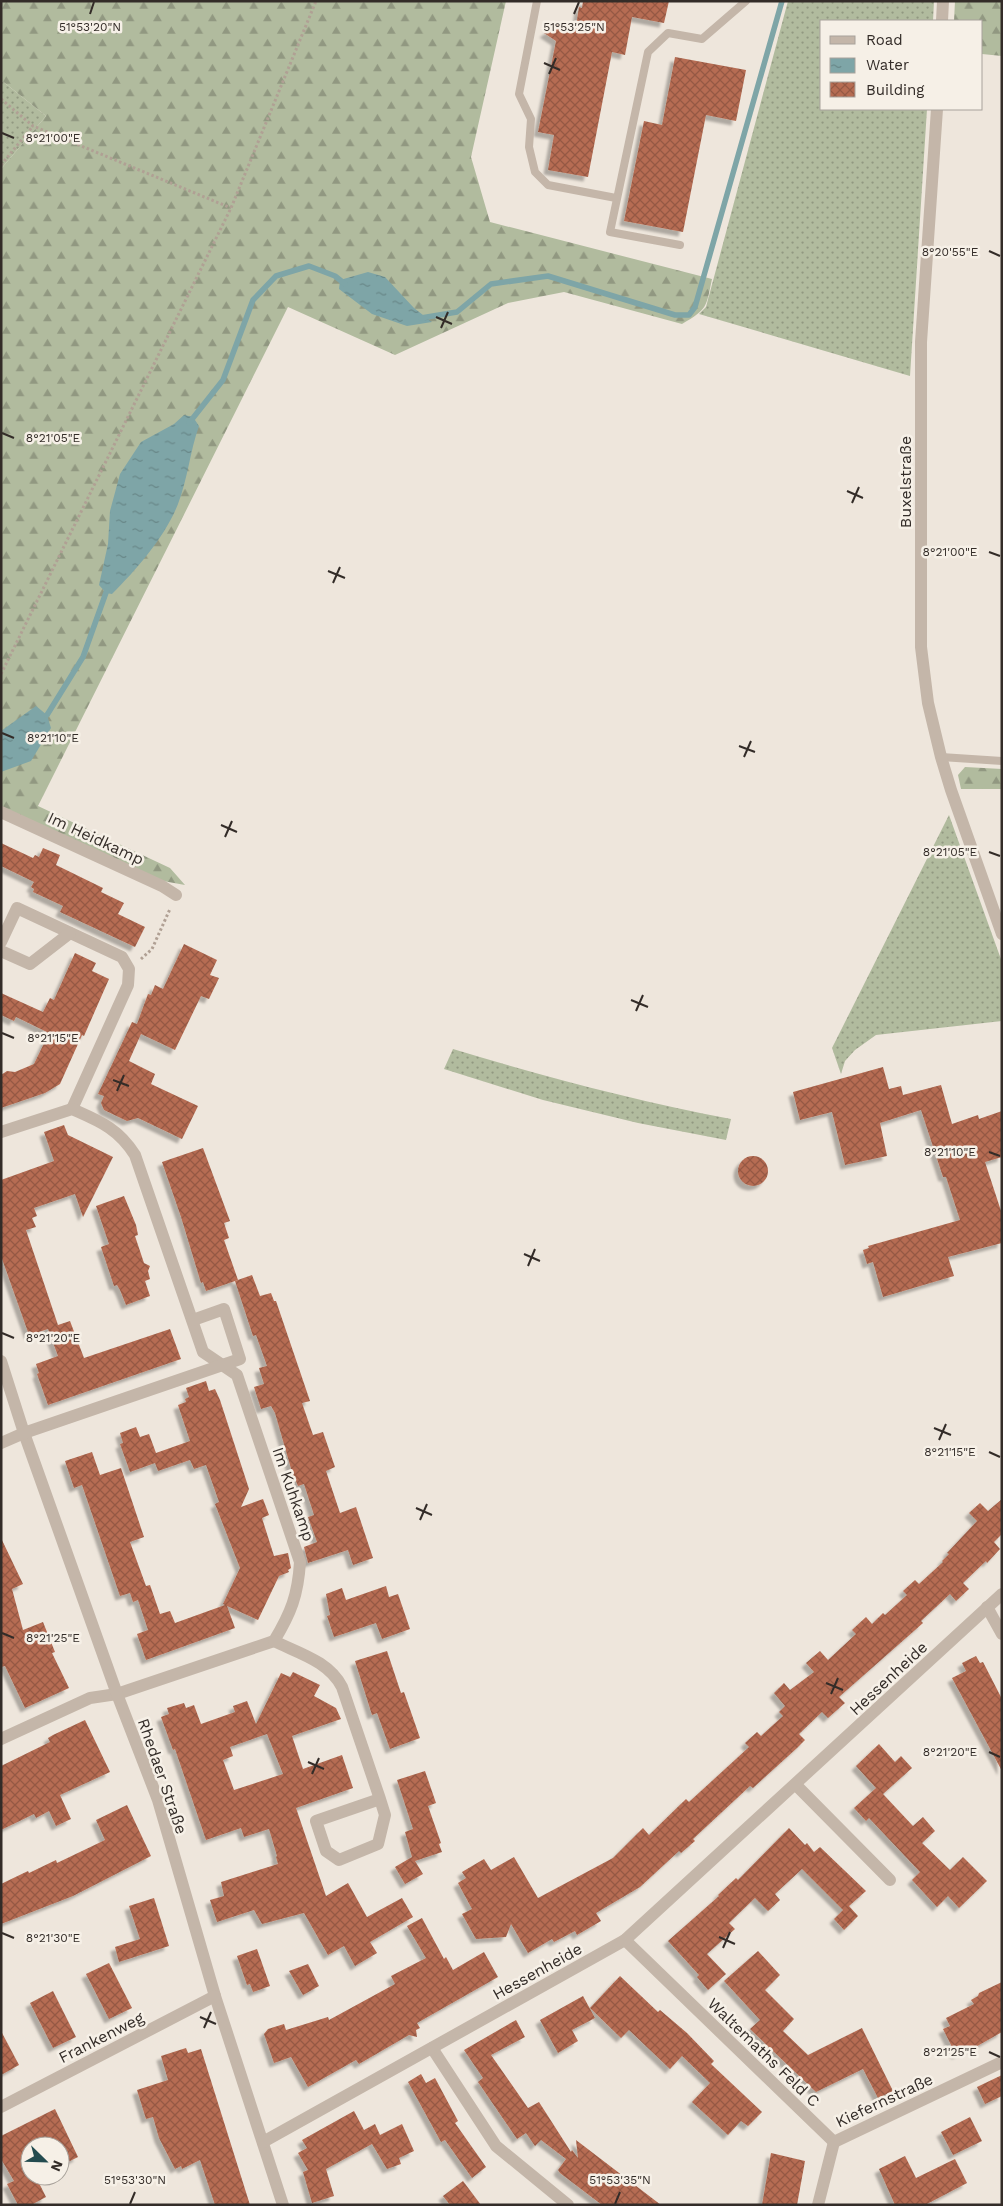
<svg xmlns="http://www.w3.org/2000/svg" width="1003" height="2206" viewBox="0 0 1003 2206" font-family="'Work Sans',sans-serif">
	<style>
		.grass { fill: url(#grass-dots) }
		.forest { fill: url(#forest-firs) }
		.water { fill: url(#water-ripples) }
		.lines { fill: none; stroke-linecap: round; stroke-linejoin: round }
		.stream { stroke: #7ea5a7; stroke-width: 5.5 }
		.building { fill: url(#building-cross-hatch); fill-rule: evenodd; filter: url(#shadow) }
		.path { stroke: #b0a094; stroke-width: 3; stroke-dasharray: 2.5 2.5; stroke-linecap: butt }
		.lane { stroke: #c4b6a9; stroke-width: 8 }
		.street { stroke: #c4b6a9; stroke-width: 12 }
		.ticks { fill: none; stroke: #332c28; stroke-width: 2 }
		.labels { text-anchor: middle; stroke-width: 5; stroke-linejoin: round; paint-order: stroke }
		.street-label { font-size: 16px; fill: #332c28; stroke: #f6f0e7 }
		.ticks-label { font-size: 12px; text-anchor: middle; fill: #332c28; stroke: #f6f0e7; stroke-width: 5; stroke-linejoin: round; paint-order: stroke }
	</style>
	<defs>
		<pattern id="grass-dots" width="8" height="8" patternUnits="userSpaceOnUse" patternTransform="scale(1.25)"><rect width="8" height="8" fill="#b1bb9e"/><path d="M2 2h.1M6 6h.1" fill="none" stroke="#919881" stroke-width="1.8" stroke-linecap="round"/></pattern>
		<pattern id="forest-firs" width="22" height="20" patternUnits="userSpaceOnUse" patternTransform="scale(1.25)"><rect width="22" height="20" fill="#b1bb9e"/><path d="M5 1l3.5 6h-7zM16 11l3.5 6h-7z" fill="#919881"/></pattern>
		<pattern id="water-ripples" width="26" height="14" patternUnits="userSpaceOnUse" patternTransform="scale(1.25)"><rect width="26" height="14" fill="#7ea5a7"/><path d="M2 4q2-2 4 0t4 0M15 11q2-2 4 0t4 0" fill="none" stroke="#688788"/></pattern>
		<pattern id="building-cross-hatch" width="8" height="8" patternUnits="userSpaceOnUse" patternTransform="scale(1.25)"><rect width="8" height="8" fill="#b66c52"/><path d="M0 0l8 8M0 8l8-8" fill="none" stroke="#955944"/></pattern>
		<filter id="shadow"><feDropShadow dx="-4.5" dy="4.5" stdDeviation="1" flood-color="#0004"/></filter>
	</defs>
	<rect width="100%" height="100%" fill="#eee6dc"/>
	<!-- grass -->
	<g class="grass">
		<polygon points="788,1 934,1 933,21 822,21 822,109 927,109 910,376 699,314 706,307"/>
		<polygon points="1,80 46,116 1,169"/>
		<polygon points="949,815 1002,962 1002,1021 876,1035 855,1050 845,1061 841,1074 832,1048"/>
		<path d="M453,1049c92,28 183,52 278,70l-5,21 -88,-17 -95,-23 -99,-31z"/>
	</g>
	<!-- forest -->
	<g class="forest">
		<path d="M1,1h505l-35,156 19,65 222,57c-6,28 -4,30 -30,45l-118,-32 -56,11 -113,52 -107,-48 -250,499 132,62 15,17 -22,-4 -162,-74v-638l45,-53 -45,-36z"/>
		<polygon points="955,1 1002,1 1002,56 982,54 982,21 954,21"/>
		<polygon points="965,767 1002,769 1002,789 961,789 958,775"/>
	</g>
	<!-- water -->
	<g class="water">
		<polygon points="368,272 385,277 414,308 432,322 407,326 372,314 339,289 340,280"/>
		<path d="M184,415l9,2 6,9c-9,25 -11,52 -21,78 -13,33 -41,65 -66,90l-6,-1 -7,-8 9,-41 2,-33 10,-37 21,-32 33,-18z"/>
		<polygon points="36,706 47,715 51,728 31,761 1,772 1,731"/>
	</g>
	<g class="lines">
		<!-- stream -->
		<g class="stream">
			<polyline points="421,318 457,312 491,284 548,276 675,315 689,315 695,307 782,1"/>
			<polyline points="189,423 223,380 253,300 276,276 309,266 335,276 345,284"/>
			<polyline points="47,715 83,657 108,587"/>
		</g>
	</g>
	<!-- building -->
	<g class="building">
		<polygon points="583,1 669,1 664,23 632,17 625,55 612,52 588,177 548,170 554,135 538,132 556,41 544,33 553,27 554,22 576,26 579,7 582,8"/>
		<polygon points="675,57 746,70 736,121 706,115 683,232 624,221 644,121 662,125"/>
		<polygon points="1,843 33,858 35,855 39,857 43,848 60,855 56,865 103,888 101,892 124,903 118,914 145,927 135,947 60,912 63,906 33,892 34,889 31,887 34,882 1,866"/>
		<polygon points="184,944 217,960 210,975 219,978 209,999 201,996 175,1050 141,1034 129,1061 155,1074 151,1084 198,1106 182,1139 138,1118 127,1121 104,1110 101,1103 104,1096 98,1094 132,1022 137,1024 148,994 151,995 155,985 163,989"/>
		<polygon points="75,953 96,963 92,971 109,979 84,1036 82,1035 60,1084 45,1093 1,1108 1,1075 7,1071 15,1072 34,1064 49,1033 16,1017 14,1021 1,1015 1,993 43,1012 50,998 54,1000"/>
		<polygon points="883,1067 889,1089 901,1086 903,1095 941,1085 952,1124 978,1115 979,1119 1002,1111 1002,1157 985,1162 1002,1214 1002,1243 948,1257 954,1276 883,1297 873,1262 867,1264 863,1250 869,1248 868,1246 960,1220 946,1177 943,1177 921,1110 880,1123 887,1156 845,1165 832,1112 800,1120 793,1092"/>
		<polygon points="64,1125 68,1135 113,1157 83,1217 75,1194 34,1208 37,1216 32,1218 36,1227 26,1230 58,1325 70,1321 84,1358 170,1329 181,1359 48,1405 37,1374 39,1373 36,1364 58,1356 48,1329 29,1335 1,1256 1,1180 54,1161 44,1132"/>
		<polygon points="203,1148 230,1221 224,1223 229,1238 224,1240 238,1280 206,1291 203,1282 201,1283 181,1217 162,1162"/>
		<circle cx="753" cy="1171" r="15"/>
		<polygon points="124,1196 136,1225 138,1235 135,1236 144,1263 150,1266 148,1271 150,1279 145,1281 150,1296 126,1305 120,1290 117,1285 114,1286 101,1247 109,1244 96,1206"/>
		<polygon points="252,1275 260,1296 271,1293 274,1301 276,1301 310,1401 302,1403 313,1435 323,1432 335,1467 326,1471 340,1513 356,1507 373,1558 353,1565 348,1550 308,1563 304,1547 317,1542 308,1517 314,1515 304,1484 298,1486 292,1472 275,1413 271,1406 261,1409 254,1387 264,1384 259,1368 267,1366 256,1335 253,1336 235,1281"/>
		<polygon points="206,1381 209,1391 215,1389 220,1400 249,1489 241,1507 263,1499 269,1515 262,1518 274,1556 288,1553 291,1568 288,1570 289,1572 279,1576 258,1620 227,1606 235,1628 146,1660 137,1634 148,1630 138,1600 133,1602 130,1593 120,1596 82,1485 74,1488 65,1461 92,1452 100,1475 121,1468 144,1537 130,1542 146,1586 150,1585 160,1614 170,1611 175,1623 225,1605 223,1604 240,1568 215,1504 219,1502 206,1465 194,1469 190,1460 158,1471 155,1463 130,1472 120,1444 123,1443 120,1433 136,1427 140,1437 149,1434 156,1453 190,1441 178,1405 186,1402 185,1399 189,1397 186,1388"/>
		<polygon points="1002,1499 1002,1534 994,1542 1000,1549 987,1563 986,1561 963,1583 969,1589 956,1601 950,1594 921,1621 923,1623 839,1697 845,1703 828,1718 822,1712 799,1734 805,1740 797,1748 753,1788 750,1786 693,1839 695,1841 681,1853 679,1851 640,1887 596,1913 601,1921 577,1935 575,1931 554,1942 552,1939 528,1953 511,1924 506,1937 476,1939 462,1914 472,1909 458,1883 466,1878 462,1872 484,1859 491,1870 514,1857 538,1898 613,1858 643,1828 649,1835 686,1799 689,1802 736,1759 749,1747 745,1743 757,1732 761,1736 783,1716 779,1712 785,1706 774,1693 784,1683 790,1690 814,1672 806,1663 820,1651 828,1660 856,1634 852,1630 866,1617 872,1624 883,1613 885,1615 907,1595 903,1591 915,1580 919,1584 943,1562 942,1561 949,1554 947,1553 977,1521 969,1513 980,1503 988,1511"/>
		<polygon points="1,1538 23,1584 12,1589 23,1630 43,1622 55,1652 52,1653 69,1688 25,1708 5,1666 1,1667"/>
		<polygon points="386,1586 389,1597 398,1594 410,1629 382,1639 376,1623 334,1637 327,1616 330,1615 326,1594 342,1588 346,1600"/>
		<polygon points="387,1651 401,1693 404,1692 420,1738 390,1749 377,1713 372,1715 355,1661"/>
		<polygon points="976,1656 980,1663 983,1662 1002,1699 1002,1771 952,1678 966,1671 962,1663"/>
		<path d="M293,1672l27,13 -6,11 22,12 5,11 -49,17 11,33 39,-14 11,33 -57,20 30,88 22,-13 19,34 35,-19 11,19 -43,25 7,11 -22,13 -11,-20 -16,9 -24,-42 -42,11 -8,-14 -37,12 -7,-22 14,-4 -3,-14 57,-18 -2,-7 1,-1 -8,-27 -25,8 -3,-9 -35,12 -31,-91 -2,1 -12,-33 8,-3 -2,-6 17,-5 2,5 8,-3 7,19 34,-12 -2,-6 14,-5 9,23 25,-51 9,4zM267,1734l16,40 -49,16 -11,-30 10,-4 -3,-9z"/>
		<polygon points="85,1720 110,1772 60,1795 71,1819 56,1826 49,1811 36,1818 34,1814 1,1830 1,1766 50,1742 48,1738 53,1735"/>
		<polygon points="879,1744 895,1762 901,1756 912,1768 883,1794 913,1826 923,1817 935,1831 922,1843 950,1870 963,1857 987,1881 959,1908 948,1896 937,1907 912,1880 920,1872 869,1818 866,1821 854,1808 876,1788 856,1766"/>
		<polygon points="425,1771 436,1803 428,1806 441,1843 439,1844 442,1852 415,1861 423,1874 405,1884 395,1867 412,1857 405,1832 413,1829 397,1780"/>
		<polygon points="127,1805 151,1856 73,1896 1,1924 1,1884 28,1871 29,1873 56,1860 57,1863 105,1840 96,1820"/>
		<polygon points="789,1828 805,1845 807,1843 814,1852 820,1847 866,1891 849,1906 858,1916 844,1930 834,1919 843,1910 802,1869 775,1894 780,1900 768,1911 755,1898 729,1923 735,1929 707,1954 726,1974 708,1990 697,1977 699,1975 668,1941 719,1896 718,1895 736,1878 738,1880"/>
		<polygon points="154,1898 169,1946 119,1962 115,1947 140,1939 129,1906"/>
		<polygon points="422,1918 444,1959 446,1957 453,1970 484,1952 498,1977 417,2023 420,2028 416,2030 417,2037 409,2035 359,2064 356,2060 308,2087 291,2057 274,2063 264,2034 268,2029 284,2024 286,2030 328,2017 329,2020 395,1984 391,1976 426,1958 407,1926"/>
		<polygon points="257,1949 270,1986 253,1992 250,1984 247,1985 237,1956"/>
		<polygon points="758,1951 780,1975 765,1990 794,2019 783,2031 808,2055 862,2028 893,2091 878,2098 863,2069 816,2092 750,2029 760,2020 724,1981"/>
		<polygon points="109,1963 132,2008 109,2019 86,1974"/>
		<polygon points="308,1964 319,1986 303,1995 289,1971"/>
		<polygon points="620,1976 658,2012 660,2010 687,2033 714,2061 711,2064 762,2112 748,2126 741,2121 728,2135 692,2102 710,2083 682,2056 670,2069 629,2030 621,2038 590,2008"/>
		<polygon points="1002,1982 1002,2032 972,2049 971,2047 956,2055 943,2029 950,2026 946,2018 974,2004 971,2000 978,1996 979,1993"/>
		<polygon points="53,1991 76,2037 53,2048 30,2003"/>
		<polygon points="583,1996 595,2018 572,2030 578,2041 558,2053 540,2020"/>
		<polygon points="516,2020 525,2037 491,2055 528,2108 539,2102 571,2152 572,2150 578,2158 576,2140 661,2205 602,2205 560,2173 558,2170 566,2159 541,2140 535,2146 526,2133 517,2139 478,2082 483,2078 464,2050"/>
		<polygon points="1,2031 19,2065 1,2075"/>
		<polygon points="186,2048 188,2053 201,2049 250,2205 215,2205 200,2160 182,2169 181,2166 175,2169 159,2138 153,2117 146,2119 137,2090 168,2080 161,2056"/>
		<polygon points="421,2074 426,2083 435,2078 458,2121 455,2123 486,2167 472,2178 445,2140 441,2142 408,2082"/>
		<polygon points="1002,2075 1002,2096 985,2104 977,2087"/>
		<polygon points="55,2109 78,2157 60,2166 60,2146 30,2146 30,2176 42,2176 37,2179 46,2197 31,2205 18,2205 7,2184 14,2181 1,2159 1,2136"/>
		<polygon points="354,2111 364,2130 375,2124 380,2135 402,2124 414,2151 399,2158 401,2164 387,2169 372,2144 326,2169 334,2196 312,2203 303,2172 308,2170 298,2153 307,2148 302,2140"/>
		<polygon points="970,2117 982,2141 953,2155 941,2132"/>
		<polygon points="771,2153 805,2161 797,2205 762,2205"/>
		<polygon points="905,2156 916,2178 955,2159 967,2183 925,2205 895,2205 879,2169"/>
		<polygon points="463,2181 481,2205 450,2205 443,2196"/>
	</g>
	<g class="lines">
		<!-- path -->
		<g class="path">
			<polyline points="1,99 33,126 231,208"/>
			<polyline points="1,165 33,126"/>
			<polyline points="1,674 231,208 316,1"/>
			<polyline points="141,959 152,949 170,909"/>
		</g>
		<!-- lane -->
		<g class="lane">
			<polyline points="537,1 519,94 531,119 529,147 535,172 548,185 616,198"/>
			<polyline points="680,245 610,232 648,52 668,33 702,39 746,1"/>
			<polyline points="941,757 1002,761"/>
		</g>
		<!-- street -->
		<g class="street">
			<polyline points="942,21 943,1"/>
			<polyline points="937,109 921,342 921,647 928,703 941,757 951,790 1002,934"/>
			<polyline points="1,812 162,886 176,895"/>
			<polyline points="1,942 17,908 122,957 129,969 128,985 72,1109"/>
			<polyline points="1,951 30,964 70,933"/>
			<path d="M1,1132l71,-23c27,12 46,19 63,46l68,197 34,23 63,187c-2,33 -9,51 -26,79l-157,53 -27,4 -89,41"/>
			<polyline points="1,1361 24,1433 117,1694 158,1800 215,1996 283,2205"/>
			<polyline points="1,1443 24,1433 240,1359 224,1309 193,1320"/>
			<polyline points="987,1607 1002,1634"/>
			<path d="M274,1641c24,12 55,20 68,46l38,112 5,16 -7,29 -39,16 -13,-9 -10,-30 64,-22"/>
			<polyline points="796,1785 890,1880"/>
			<polyline points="625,1940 834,2142"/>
			<polyline points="432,2048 496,2146 568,2205"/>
			<polyline points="1,2107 215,1996"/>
			<polyline points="263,2142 625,1940 1002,1594"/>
			<polyline points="834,2142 1002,2062"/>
			<polyline points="818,2205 834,2142"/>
		</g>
	</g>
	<!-- ticks -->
	<path class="ticks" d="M90,14l4,-12M574,14l5,-12M544,63l16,7M549,74l7,-16M2,133l12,5M989,251l11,5M436,317l16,7M441,328l7,-16M2,433l12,5M847,491l16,7M852,503l7,-16M989,552l11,4M328,571l17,7M333,583l7,-16M2,733l12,5M739,746l16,6M744,757l7,-16M221,825l16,7M225,837l7,-16M989,852l11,4M631,1000l17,7M636,1011l7,-16M2,1033l12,5M113,1080l16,6M117,1091l7,-16M989,1152l11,4M524,1254l16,7M528,1266l7,-17M2,1333l12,5M934,1428l17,7M939,1440l7,-16M989,1452l11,5M416,1508l16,7M420,1520l7,-16M2,1633l12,5M826,1683l17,7M831,1694l7,-16M989,1752l11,5M308,1762l16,7M312,1774l7,-16M2,1933l12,5M719,1937l16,7M723,1948l7,-16M200,2017l16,7M204,2028l7,-16M989,2052l11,5M130,2204l5,-12M615,2204l5,-12"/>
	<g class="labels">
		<!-- street labels -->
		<g class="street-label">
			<text transform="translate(905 482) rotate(-90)" y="6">Buxelstraße</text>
			<text transform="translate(96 838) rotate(25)" y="6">Im Heidkamp</text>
			<text transform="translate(294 1494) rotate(71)" y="6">Im Kuhkamp</text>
			<text transform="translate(888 1678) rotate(-43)" y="6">Hessenheide</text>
			<text transform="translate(163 1776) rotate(71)" y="6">Rhedaer Straße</text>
			<text transform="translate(537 1971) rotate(-29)" y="6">Hessenheide</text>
			<text transform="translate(101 2037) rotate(-27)" y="6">Frankenweg</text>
			<text transform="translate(764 2052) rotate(44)" y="6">Waltemaths Feld C</text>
			<text transform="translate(884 2100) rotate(-25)" y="6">Kiefernstraße</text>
		</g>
	</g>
	<g class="ticks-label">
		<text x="90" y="31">51°53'20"N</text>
		<text x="574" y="31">51°53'25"N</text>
		<text x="53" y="142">8°21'00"E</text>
		<text x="950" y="256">8°20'55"E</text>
		<text x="53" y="442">8°21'05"E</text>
		<text x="950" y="556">8°21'00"E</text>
		<text x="53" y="742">8°21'10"E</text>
		<text x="950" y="856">8°21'05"E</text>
		<text x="53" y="1042">8°21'15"E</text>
		<text x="950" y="1156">8°21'10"E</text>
		<text x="53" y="1342">8°21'20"E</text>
		<text x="950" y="1456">8°21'15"E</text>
		<text x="53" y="1642">8°21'25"E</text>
		<text x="950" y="1756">8°21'20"E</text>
		<text x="53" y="1942">8°21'30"E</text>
		<text x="950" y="2056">8°21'25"E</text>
		<text x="135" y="2184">51°53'30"N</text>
		<text x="620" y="2184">51°53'35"N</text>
	</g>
	<!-- border -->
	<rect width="1003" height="2206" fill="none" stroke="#332c28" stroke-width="5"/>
	<!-- legend -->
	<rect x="820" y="20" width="162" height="90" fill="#f6f0e7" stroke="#a8a29b"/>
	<rect x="830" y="36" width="25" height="8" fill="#c4b6a9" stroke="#a8a29b"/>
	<text x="866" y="45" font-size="15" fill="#332c28">Road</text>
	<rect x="830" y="58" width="25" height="15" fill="url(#water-ripples)" stroke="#a8a29b"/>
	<text x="866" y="70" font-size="15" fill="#332c28">Water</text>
	<rect x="830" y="82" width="25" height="15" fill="url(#building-cross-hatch)" stroke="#a8a29b"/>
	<text x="866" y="95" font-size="15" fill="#332c28">Building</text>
	<!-- north arrow -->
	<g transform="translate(45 2161) rotate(113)"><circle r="24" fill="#f6f0e7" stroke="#a8a29b"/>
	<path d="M0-4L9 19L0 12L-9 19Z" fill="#234b4f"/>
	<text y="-8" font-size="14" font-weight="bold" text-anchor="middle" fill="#332c28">N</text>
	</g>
</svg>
